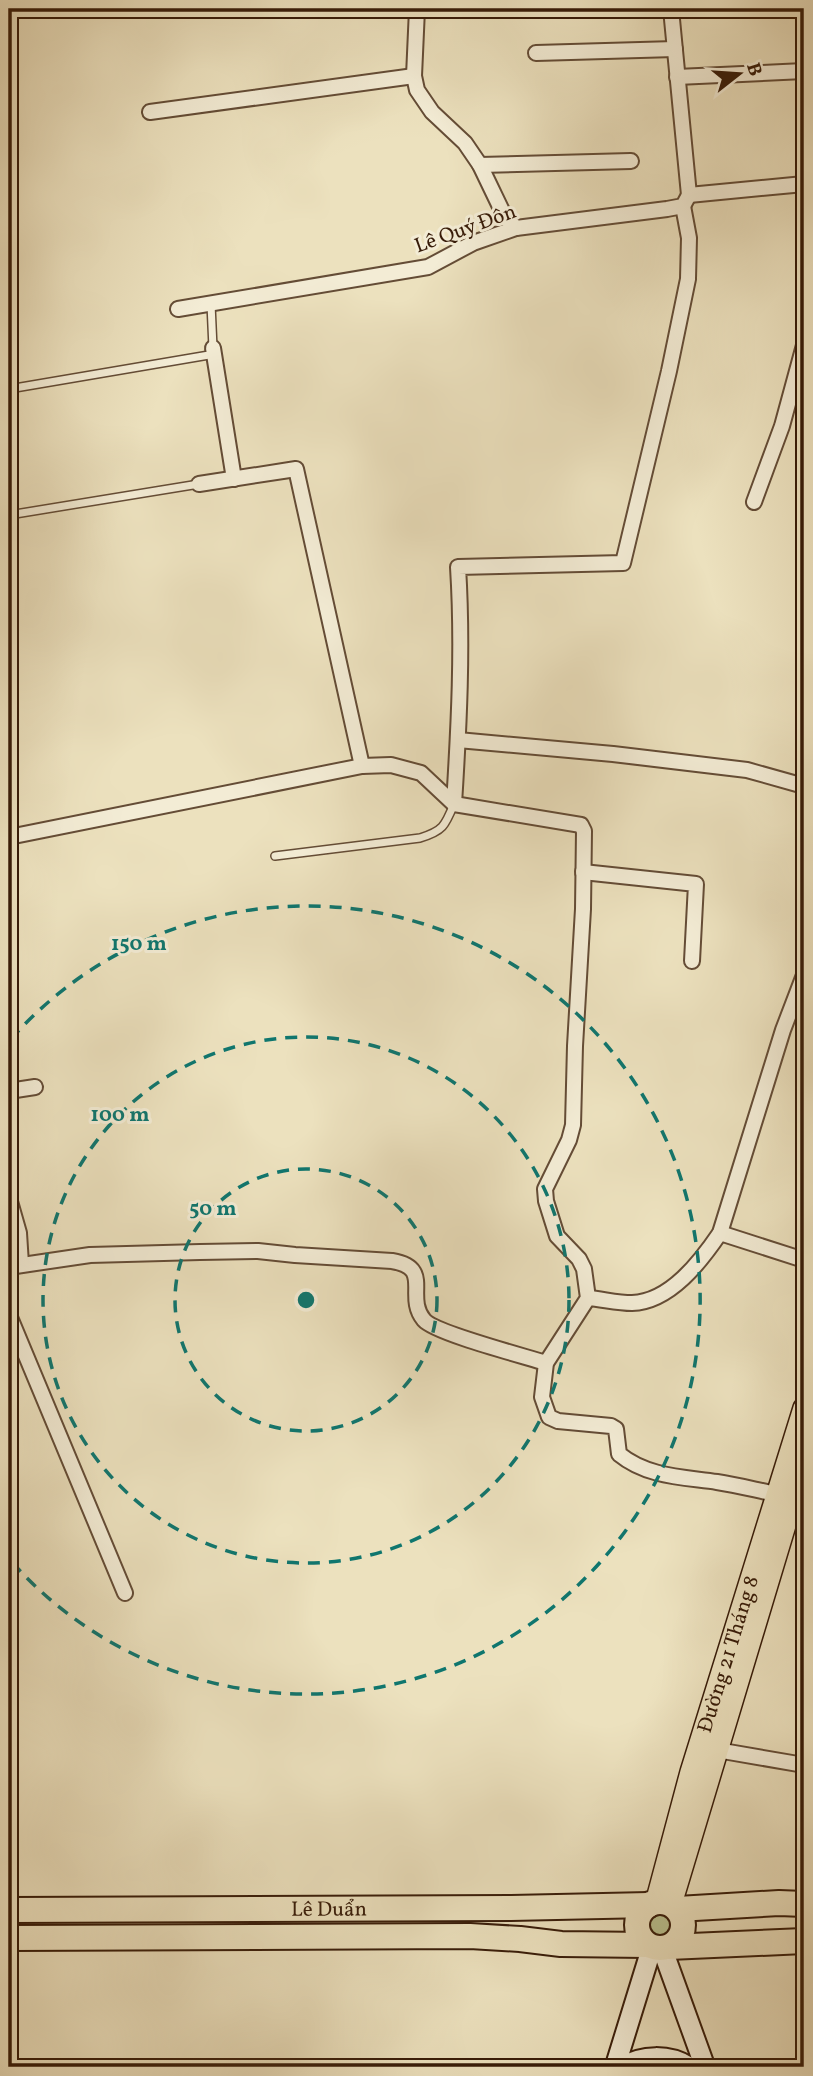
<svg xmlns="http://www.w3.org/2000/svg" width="813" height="2076" viewBox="0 0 813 2076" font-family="Vollkorn,serif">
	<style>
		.green { fill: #bac290; stroke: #786e4c; stroke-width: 2 }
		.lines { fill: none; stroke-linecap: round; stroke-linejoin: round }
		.lane-casing { stroke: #644c36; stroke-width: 10 }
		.street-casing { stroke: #644c36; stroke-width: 18 }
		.secondary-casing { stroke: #371b08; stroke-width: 23 }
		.primary-casing { stroke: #371b08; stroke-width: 24 }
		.highway-casing { stroke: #371b08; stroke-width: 28 }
		.lane { stroke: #f3ecd5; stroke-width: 7 }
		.street { stroke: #f3ecd5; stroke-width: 14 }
		.secondary { stroke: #f3ecd5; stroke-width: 19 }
		.primary { stroke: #ece1be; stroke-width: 21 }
		.highway { stroke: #ece1be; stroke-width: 24 }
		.ring { fill: none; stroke: #0f766e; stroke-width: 3.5; stroke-dasharray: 12 9 }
		.labels { text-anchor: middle; stroke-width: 6; stroke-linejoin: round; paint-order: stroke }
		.street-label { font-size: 21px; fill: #371b08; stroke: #f3ecd5 }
		.centre { fill: #0f766e; stroke: #f3ecd5; stroke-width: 3.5 }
		.ring-label { font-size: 21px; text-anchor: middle; font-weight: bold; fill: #0f766e; stroke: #f3ecd5; stroke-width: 6; stroke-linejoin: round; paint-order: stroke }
	</style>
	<rect width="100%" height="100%" fill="#ece1be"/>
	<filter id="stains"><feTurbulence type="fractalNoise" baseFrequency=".00286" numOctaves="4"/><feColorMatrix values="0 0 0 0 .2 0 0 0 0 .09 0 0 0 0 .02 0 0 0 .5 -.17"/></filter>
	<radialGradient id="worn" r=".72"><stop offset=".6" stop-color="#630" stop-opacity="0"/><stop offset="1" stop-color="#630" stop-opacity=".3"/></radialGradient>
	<!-- green -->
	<circle class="green" cx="660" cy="1926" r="17"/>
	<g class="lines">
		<defs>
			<g id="lane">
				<polyline points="9,389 209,355 213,348 211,304"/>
				<polyline points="9,515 199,484"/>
				<path d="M275,856l145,-18c23,-7 25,-12 34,-34"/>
			</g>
			<g id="street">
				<polyline points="417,9 414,76 417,90 432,112 465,143 480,165 505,217 516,228"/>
				<polyline points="671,9 689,195"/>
				<polyline points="536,53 675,49"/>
				<polyline points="677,77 804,71"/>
				<polyline points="150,112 414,76"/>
				<polyline points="480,165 631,161"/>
				<polyline points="689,195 804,184"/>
				<polyline points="178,309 428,267 473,243 516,228 667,209 683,206 689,195"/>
				<polyline points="213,348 234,479"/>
				<polyline points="199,484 296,469 362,766"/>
				<polyline points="754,502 782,426 804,345"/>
				<polyline points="458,740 613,754 747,770 804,786"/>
				<path d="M454,804c5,-79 9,-158 4,-237l165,-4 46,-192 19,-92 1,-41 -6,-32"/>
				<path d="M9,837l353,-71 29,-1 30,8 33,31 127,21 3,6 -1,78 -8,137 -2,79 -4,15 -24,49 1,12 11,35 22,23 5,10 4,29 -42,65 -4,34 7,20 9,4 53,5 5,3 3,25c28,23 64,23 98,28 20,3 39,8 59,12"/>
				<polyline points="583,872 696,884 692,961"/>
				<polyline points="9,1091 35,1087"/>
				<polyline points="9,1198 19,1233 21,1264"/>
				<polyline points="720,1233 804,1260"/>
				<path d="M9,1267l81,-12 110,-3 58,-1 37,4 97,6c42,7 12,35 32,59 11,13 100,36 122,43"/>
				<path d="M588,1298c14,1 29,5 44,5 38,-1 69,-42 88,-70l63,-203 21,-55"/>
				<polyline points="9,1315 125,1593"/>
				<polyline points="717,1750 804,1765"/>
			</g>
			<g id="secondary">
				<polyline points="662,1948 705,2067"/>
				<polyline points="615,2067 652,1947"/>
				<path d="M622,2067c20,-12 47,-13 67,0"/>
			</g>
			<g id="primary">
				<path id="s1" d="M656,1903l35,-131 113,-364"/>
				<polyline points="671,1904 804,1462"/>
			</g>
			<g id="highway">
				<circle cx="660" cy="1925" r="23"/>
				<polyline points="678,1909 779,1903 804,1904"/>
				<path id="s2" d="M9,1910l502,-2 138,-3"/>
				<polyline points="9,1938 470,1936 520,1939 561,1944 647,1945"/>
				<polyline points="669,1947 804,1941"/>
			</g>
		</defs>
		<!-- lane casing -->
		<use href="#lane" class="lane-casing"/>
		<!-- street casing -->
		<use href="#street" class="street-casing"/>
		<!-- secondary casing -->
		<use href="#secondary" class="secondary-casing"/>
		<!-- primary casing -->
		<use href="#primary" class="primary-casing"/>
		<!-- highway casing -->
		<use href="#highway" class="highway-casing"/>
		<!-- lane -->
		<use href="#lane" class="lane"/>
		<!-- street -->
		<use href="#street" class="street"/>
		<!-- secondary -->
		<use href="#secondary" class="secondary"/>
		<!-- primary -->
		<use href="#primary" class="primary"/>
		<!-- highway -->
		<use href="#highway" class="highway"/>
	</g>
	<!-- distance rings -->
	<g class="ring">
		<circle cx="306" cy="1300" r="131"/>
		<circle cx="306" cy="1300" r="263"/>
		<path d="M11 1039A394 394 0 1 1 11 1561"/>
	</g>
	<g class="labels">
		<!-- street labels -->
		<g class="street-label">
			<text transform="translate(465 228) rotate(-20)" y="7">Lê Quý Đôn</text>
			<text dy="7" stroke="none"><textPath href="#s1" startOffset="259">Đường 21 Tháng 8</textPath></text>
			<text dy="7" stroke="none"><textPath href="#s2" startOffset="320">Lê Duẩn</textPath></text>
		</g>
	</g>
	<circle cx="306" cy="1300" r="10" class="centre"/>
	<g class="ring-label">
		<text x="139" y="950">150 m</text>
		<text x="120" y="1121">100 m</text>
		<text x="213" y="1215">50 m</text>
	</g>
	<!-- margin -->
	<rect width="813" height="2076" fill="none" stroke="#ece1be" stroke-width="35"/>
	<rect x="10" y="10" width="792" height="2055" fill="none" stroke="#371b08" stroke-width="3.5"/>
	<rect x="18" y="18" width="778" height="2041" fill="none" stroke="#371b08" stroke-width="2"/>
	<!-- north arrow -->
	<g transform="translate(739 74) rotate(73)" stroke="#f3ecd5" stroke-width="5" paint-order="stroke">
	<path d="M0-5L12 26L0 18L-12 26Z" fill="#371b08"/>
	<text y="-10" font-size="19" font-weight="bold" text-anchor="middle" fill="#371b08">B</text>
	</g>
	<rect width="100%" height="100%" filter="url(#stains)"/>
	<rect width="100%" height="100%" fill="url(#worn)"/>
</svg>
